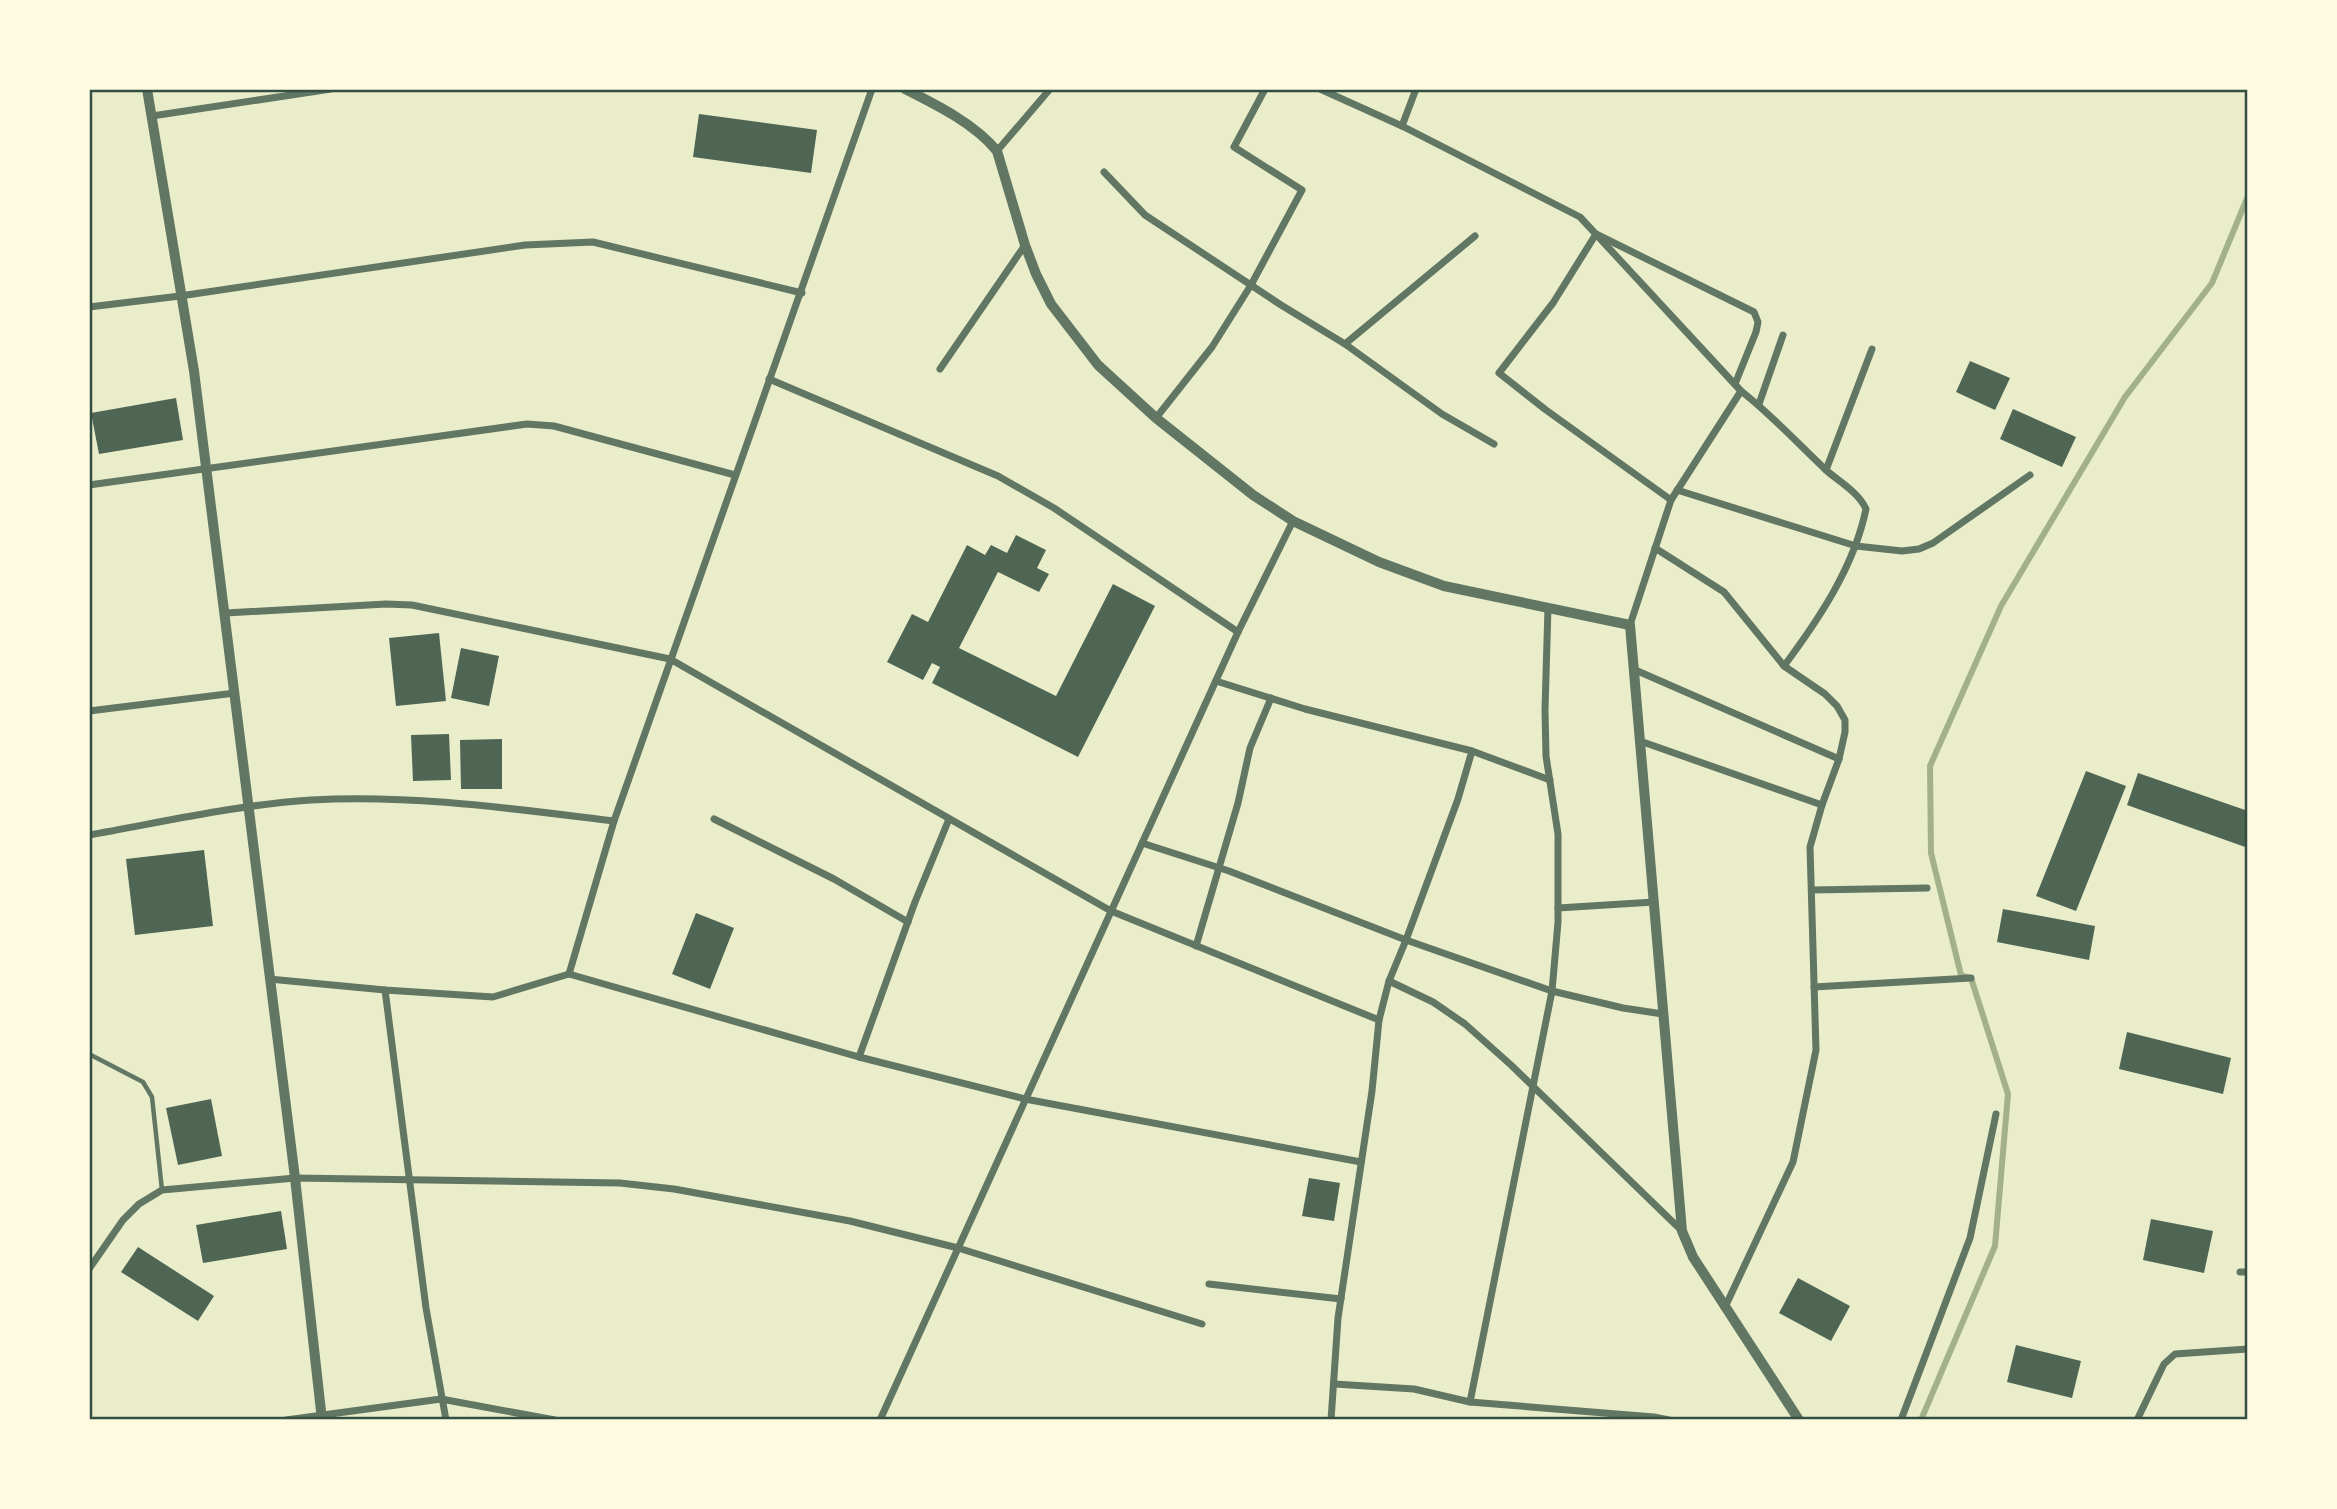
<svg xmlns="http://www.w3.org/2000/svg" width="2337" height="1509" viewBox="0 0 2337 1509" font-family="'DM Sans',sans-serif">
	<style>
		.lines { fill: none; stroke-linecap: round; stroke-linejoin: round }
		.stream { stroke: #a3b18a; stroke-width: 6 }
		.building { fill: #4f6655 }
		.service { stroke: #617663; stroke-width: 4.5 }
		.minor { stroke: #617663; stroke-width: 7 }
		.tertiary { stroke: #617663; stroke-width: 10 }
		.neatline { fill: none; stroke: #344e41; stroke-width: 2.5 }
	</style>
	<rect width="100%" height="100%" fill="#e9edc9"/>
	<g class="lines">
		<!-- stream -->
		<polyline class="stream" points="1921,1420 1995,1246 2008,1094 1971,978 1961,975 1931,853 1930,766 2001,606 2125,397 2212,283 2248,196"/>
	</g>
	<!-- building -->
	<g class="building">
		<polygon points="699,114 817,130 811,173 693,157"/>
		<polygon points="1970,361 2010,378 1995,410 1956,392"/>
		<polygon points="176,398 183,440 99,454 91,413"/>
		<polygon points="2013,409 2076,437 2062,467 2000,439"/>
		<polygon points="1016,535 1046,550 1037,568 1049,574 1039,592 998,572 959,648 1056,696 1113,584 1155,606 1078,757 932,683 940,667 932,663 923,680 887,662 912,614 928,622 967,545 985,555 991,545 1007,553"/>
		<polygon points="439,633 446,701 396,706 389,638"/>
		<polygon points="461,648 499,656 489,706 451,698"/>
		<polygon points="449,734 451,780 413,781 411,735"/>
		<polygon points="502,739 502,789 461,789 460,740"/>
		<polygon points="2086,771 2126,786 2076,911 2036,896"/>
		<polygon points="2138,773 2248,811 2248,848 2127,805"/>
		<polygon points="204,850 213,926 135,935 126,859"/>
		<polygon points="2003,909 2095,926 2089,960 1997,942"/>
		<polygon points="696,913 734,928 710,989 672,974"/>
		<polygon points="2127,1032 2231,1058 2223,1094 2119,1069"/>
		<polygon points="211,1099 222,1156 178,1165 166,1108"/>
		<polygon points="1309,1178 1340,1183 1334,1221 1302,1216"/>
		<polygon points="281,1211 287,1249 203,1263 196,1225"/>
		<polygon points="2151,1219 2213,1231 2204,1273 2143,1260"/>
		<polygon points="138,1247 214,1296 198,1321 121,1272"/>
		<polygon points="1798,1278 1850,1306 1831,1341 1779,1313"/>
		<polygon points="2016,1345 2081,1361 2072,1398 2007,1382"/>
	</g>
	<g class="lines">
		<!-- service -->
		<polyline class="service" points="89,1054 143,1082 152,1097 162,1190"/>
		<!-- minor -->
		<g class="minor">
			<path d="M1320,89l82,37 178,91 161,174c31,24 57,53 86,80 13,11 32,22 39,38 -12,58 -47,110 -82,157"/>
			<polyline points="152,116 331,89"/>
			<polyline points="1402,126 1416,89"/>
			<polyline points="997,151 1050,89"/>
			<polyline points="1104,172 1145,215 1281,305 1345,344 1442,414 1494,444"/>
			<polyline points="89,307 180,296 525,245 593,242 802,293"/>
			<polyline points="1345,344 1475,236"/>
			<polyline points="940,369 1025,245"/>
			<polyline points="769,379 998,476 1054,508 1238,632"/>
			<polyline points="1759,404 1783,335"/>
			<polyline points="1156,418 1212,347 1251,285 1302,190 1234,147 1265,89"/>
			<polyline points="1826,470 1872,349"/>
			<polyline points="89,485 527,424 554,426 735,475"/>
			<polyline points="1677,490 1856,546 1902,551 1919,549 1933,543 2030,475"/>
			<polyline points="1671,500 1546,410 1499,373 1553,303 1596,234 1754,312 1758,322 1756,332 1735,384"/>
			<polyline points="1655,548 1724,592 1784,666 1825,694 1837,706 1845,720 1845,732 1839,759 1822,805 1810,847 1816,1050 1793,1162 1726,1305"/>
			<polyline points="226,613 386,604 412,605 670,659 1111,911 1379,1020"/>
			<polyline points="1630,625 1671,500 1741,391"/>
			<polyline points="1633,669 1839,759"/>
			<polyline points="1216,681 1305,709 1472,751 1550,780"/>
			<polyline points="89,711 235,693"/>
			<polyline points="1640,741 1822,805"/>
			<polyline points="714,819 834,879 908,922"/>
			<path d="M89,835c74,-13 147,-30 222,-35 101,-6 203,9 303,21"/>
			<polyline points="1142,843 1229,871 1406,940 1552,991 1623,1008 1663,1014"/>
			<polyline points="1812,890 1927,888"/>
			<polyline points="1558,908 1654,902"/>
			<polyline points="1196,946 1238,803 1250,748 1271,698"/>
			<polyline points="569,974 614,821 872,89"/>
			<polyline points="269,979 385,990 493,997 569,974 859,1057 1025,1099 1361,1162"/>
			<polyline points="1389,981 1433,1002 1465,1024 1511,1065 1681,1230"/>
			<polyline points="1814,987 1971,978"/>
			<polyline points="385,990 426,1308 446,1420"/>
			<polyline points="859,1057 915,902 949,819"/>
			<polyline points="89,1269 123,1220 139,1204 162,1190 295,1178 620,1183 674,1189 850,1221 958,1248 1202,1324"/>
			<polyline points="2240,1272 2248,1272"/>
			<polyline points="1209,1284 1341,1299"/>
			<polyline points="1334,1384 1414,1389 1470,1402 1552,991 1558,922 1558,834 1546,756 1545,710 1548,607"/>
			<polyline points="1470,1402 1654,1417 1669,1420"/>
			<polyline points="286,1420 441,1399 555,1420"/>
			<polyline points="880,1420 1238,632 1293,521"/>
			<polyline points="1331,1420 1338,1318 1372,1091 1379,1020 1389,981 1406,940 1458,799 1472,751"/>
			<polyline points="1901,1420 1970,1238 1996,1114"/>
			<polyline points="2137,1420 2164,1364 2175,1354 2248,1349"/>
		</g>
		<!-- tertiary -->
		<g class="tertiary">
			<polyline points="147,89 194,371 295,1178 322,1420"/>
			<path d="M905,89c32,16 70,35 92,62l28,94 11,29 15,30 47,61 58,53 97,77 40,26 86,41 65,24 186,39 52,606 11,26 106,163"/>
		</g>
	</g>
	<!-- border -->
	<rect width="2337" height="1509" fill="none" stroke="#fefae0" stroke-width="182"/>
	<rect x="91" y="91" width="2155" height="1327" class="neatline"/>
</svg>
